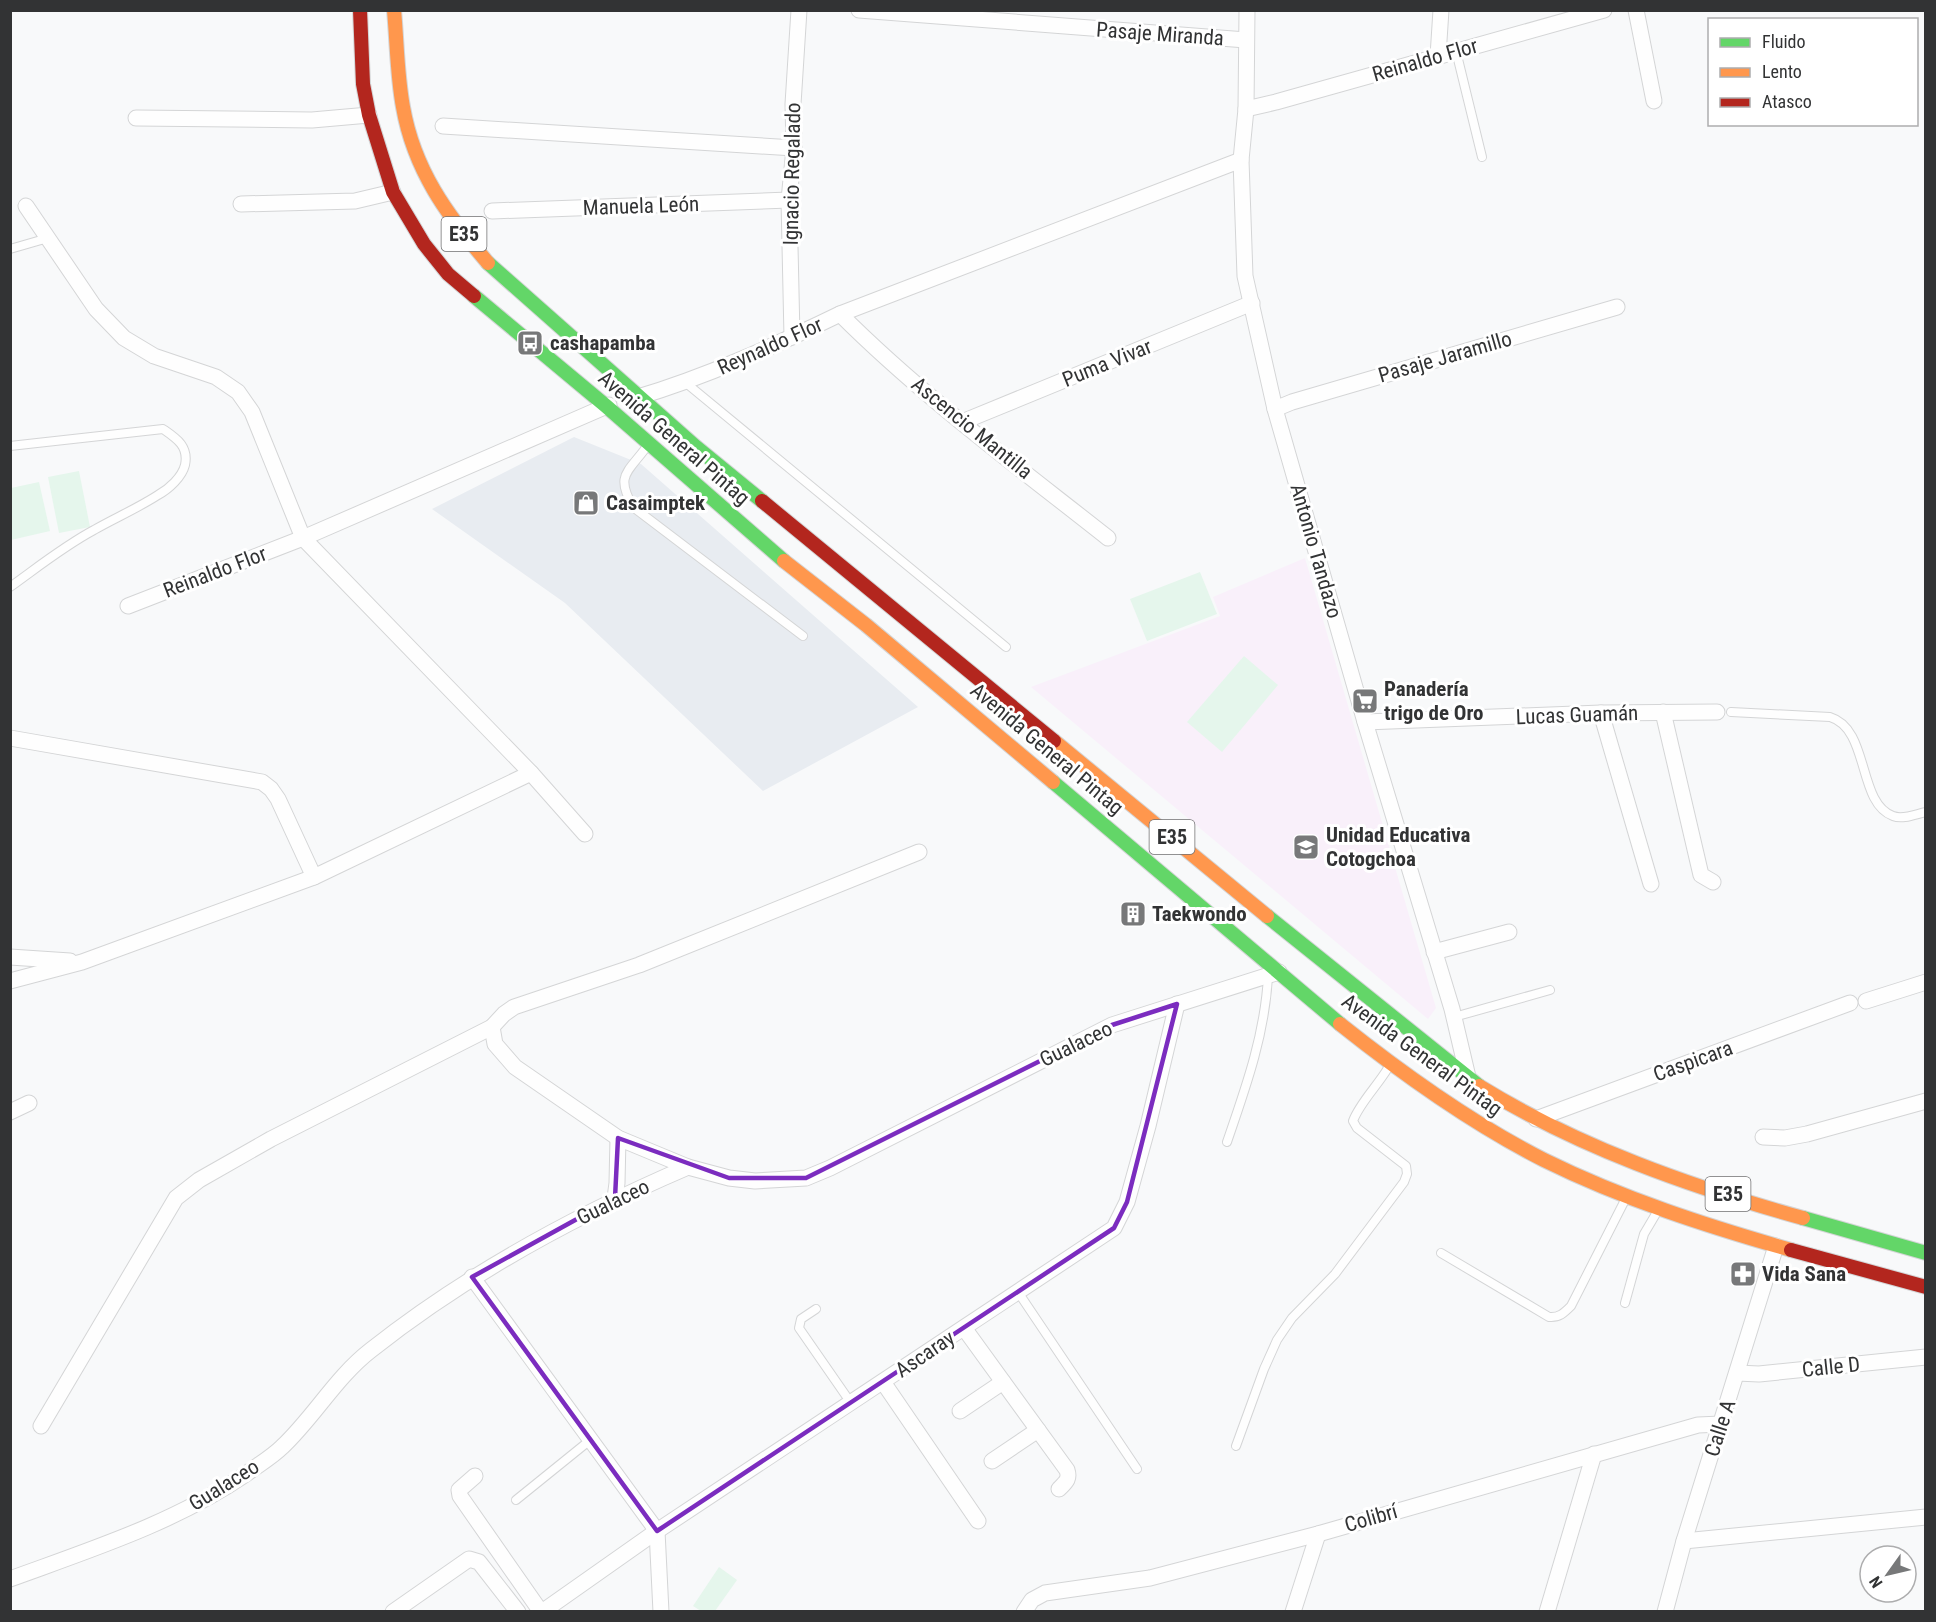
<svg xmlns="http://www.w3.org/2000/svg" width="1936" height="1622" viewBox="0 0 1936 1622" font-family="'Roboto Condensed',sans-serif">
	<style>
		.built { fill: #e8ecf1 }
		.education { fill: #f9f0fa }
		.green { fill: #e5f6ec }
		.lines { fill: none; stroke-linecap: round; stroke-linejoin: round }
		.lane-casing { stroke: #d4d5d6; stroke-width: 10 }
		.street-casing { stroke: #d4d5d6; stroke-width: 17 }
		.fast-casing { stroke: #d4d5d6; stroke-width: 16 }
		.slow-casing { stroke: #d4d5d6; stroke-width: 16 }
		.jam-casing { stroke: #d4d5d6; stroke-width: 16 }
		.lane { stroke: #fefefe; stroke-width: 8 }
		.street { stroke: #fefefe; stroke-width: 15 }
		.fast { stroke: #63d668; stroke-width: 14 }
		.slow { stroke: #ff974d; stroke-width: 14 }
		.jam { stroke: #b3261e; stroke-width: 14 }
		.marked { fill: none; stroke: #7b2cbf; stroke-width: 4.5; stroke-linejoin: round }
		.labels { text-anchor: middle; stroke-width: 6; stroke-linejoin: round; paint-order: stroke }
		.shield { fill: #fff; stroke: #707071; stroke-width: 1.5 }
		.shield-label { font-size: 20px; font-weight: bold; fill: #323334 }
		.street-label { font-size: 21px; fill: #323334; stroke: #fff }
		.poi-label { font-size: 21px; font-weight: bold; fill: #323334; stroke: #fff; text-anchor: start }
	</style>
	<rect width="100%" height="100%" fill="#f8f9fa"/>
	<!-- built -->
	<polygon class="built" points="574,437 641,464 918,707 763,791 565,603 432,509"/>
	<!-- education -->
	<polygon class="education" points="1305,558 1436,1008 1428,1019 1031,687 1220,616 1213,597"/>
	<!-- green -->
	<g class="green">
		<polygon points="79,471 90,527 59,533 48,477"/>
		<polygon points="39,482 50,531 11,540 11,488"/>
		<polygon points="1200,572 1217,614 1147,641 1130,599"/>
		<polygon points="1244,656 1278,685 1222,752 1187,722"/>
		<polygon points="719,1567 737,1580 715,1611 701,1611 693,1606"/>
	</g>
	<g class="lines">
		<defs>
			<g id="lane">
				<polyline points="1456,51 1482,157"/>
				<polyline points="10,249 48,238"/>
				<polyline points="686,383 1006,647"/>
				<path d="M10,446l153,-17c13,9 26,17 22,36 -3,12 -16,24 -27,30 -20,13 -43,23 -64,35 -30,16 -56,37 -84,57"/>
				<path d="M645,449c-19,25 -29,27 -12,58l170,129"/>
				<path d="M1731,712l99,5c40,12 27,86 63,99 10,4 23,-2 33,-4"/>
				<polyline points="1454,1017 1550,990"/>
				<path d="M1227,1142c19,-55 38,-108 41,-166"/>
				<path d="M1441,1253l108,64c10,1 15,-4 22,-11l54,-106"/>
				<polyline points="1018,1292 1137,1469"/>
				<polyline points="1625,1303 1644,1234 1657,1212"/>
				<polyline points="816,1309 801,1319 799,1328 851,1403"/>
				<path d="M1236,1446l28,-77 13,-29 15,-22 43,-44 69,-92 3,-8 -1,-8 -49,-38 -4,-7c6,-17 25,-36 35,-53"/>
				<polyline points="516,1500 589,1441"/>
			</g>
			<g id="street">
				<polyline points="859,10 1246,40"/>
				<polyline points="1247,10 1246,109 1241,160 1245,276 1275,409 1365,722 1452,1009 1468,1077"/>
				<polyline points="1636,10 1654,101"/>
				<polyline points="1438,56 1441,10"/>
				<polyline points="1246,109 1276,102 1604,10"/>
				<polyline points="136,118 312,120 369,115"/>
				<polyline points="443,126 794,148"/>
				<polyline points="241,204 355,201 393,192"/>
				<polyline points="26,206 96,309 124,338 154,356 216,377 238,392 252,412 303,538 531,773 585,834"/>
				<polyline points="492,211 789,200"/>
				<path d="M840,314c82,82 177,152 268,224"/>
				<polyline points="792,337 789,200 794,148 793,104 799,10"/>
				<path d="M635,398c71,-21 139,-52 205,-84l401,-154"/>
				<polyline points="1275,409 1292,402 1617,307"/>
				<polyline points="962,422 1252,303"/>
				<polyline points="128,606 303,538 609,405"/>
				<polyline points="1663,712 1701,875 1713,882"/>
				<polyline points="1601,713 1651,884"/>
				<polyline points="1365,722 1601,713 1717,712"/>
				<polyline points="10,738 262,782 271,789 278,799 314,877"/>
				<polyline points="919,852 639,965 514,1007 504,1014 492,1027 495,1044 515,1067 618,1138 688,1167 729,1178 755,1181 806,1178 830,1168 1112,1025 1279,972"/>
				<polyline points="1434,952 1509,932"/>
				<polyline points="10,957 70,961"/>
				<polyline points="10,981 82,962 314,877 531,773"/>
				<polyline points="1866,1001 1926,982"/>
				<polyline points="10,1112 29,1103"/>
				<polyline points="1536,1119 1850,1003"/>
				<polyline points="1763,1137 1785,1138 1807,1134 1926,1101"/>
				<polyline points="615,1198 617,1183 618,1138"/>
				<polyline points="472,1277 657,1531 661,1612"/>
				<path d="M964,1328l103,142c3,9 -1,12 -8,19"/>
				<polyline points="1737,1373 1759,1374 1926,1357"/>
				<polyline points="883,1382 978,1521"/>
				<polyline points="960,1411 1003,1382"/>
				<polyline points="41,1426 176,1198 199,1180 271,1139 492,1027"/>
				<polyline points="992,1461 1038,1430"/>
				<polyline points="475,1476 459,1490 460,1496 541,1612"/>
				<polyline points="1684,1541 1926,1517"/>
				<path d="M10,1579c82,-30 164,-56 236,-105 12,-9 26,-17 36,-27 32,-30 54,-70 89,-97 96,-76 205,-135 317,-183"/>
				<polyline points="393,1612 469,1559 479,1562 518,1612"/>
				<polyline points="542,1612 657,1531 1114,1228 1127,1202 1148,1126 1177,1004"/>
				<polyline points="1024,1612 1032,1600 1045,1593 1150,1578 1318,1534 1698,1425 1721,1424"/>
				<polyline points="1293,1612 1318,1534"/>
				<polyline points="1547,1612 1594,1454"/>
				<polyline points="1665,1612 1684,1541 1776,1246"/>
			</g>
			<g id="fast">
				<polyline points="488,263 696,447 762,501"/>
				<polyline points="474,296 606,406 784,561"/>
				<polyline points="1053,782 1340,1024"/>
				<polyline points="1267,916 1479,1086"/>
				<polyline points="1803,1218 1926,1253"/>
			</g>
			<g id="slow">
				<path d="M394,10c3,32 3,65 9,97 11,63 44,108 85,156"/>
				<polyline points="784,561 866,625 1053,782"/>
				<polyline points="1054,741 1267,916"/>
				<path d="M1340,1024c64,51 131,99 204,136 79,39 163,66 247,90"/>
				<path d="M1479,1086c99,61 212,101 324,132"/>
			</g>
			<g id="jam">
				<polyline points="360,10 363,84 369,115 393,192 424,244 448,274 474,296"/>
				<polyline points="762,501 1054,741"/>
				<polyline points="1791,1250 1926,1287"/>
			</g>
		</defs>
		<!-- lane casing -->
		<use href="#lane" class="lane-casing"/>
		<!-- street casing -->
		<use href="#street" class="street-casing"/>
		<!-- fast casing -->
		<use href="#fast" class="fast-casing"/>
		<!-- slow casing -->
		<use href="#slow" class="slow-casing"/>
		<!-- jam casing -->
		<use href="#jam" class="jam-casing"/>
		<!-- lane -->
		<use href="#lane" class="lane"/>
		<!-- street -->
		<use href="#street" class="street"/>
		<!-- fast -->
		<use href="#fast" class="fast"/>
		<!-- slow -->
		<use href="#slow" class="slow"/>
		<!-- jam -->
		<use href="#jam" class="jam"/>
	</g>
	<!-- marked area -->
	<path class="marked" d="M1177,1004l-50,198 -13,26 -457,303 -185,-254 143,-79 3,-60 111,40h77l306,-153z"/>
	<!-- icons -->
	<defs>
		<symbol id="bus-square" viewBox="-11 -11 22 22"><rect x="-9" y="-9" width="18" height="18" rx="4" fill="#777879" stroke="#fff"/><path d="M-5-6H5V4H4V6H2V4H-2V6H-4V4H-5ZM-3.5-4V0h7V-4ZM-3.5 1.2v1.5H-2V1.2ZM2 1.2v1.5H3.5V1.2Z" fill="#fff"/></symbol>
		<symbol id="shop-square" viewBox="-11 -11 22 22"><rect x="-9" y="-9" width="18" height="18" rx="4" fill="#777879" stroke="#fff"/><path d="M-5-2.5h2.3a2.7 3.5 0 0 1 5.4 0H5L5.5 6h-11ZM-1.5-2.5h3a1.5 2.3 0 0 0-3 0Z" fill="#fff"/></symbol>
		<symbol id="supermarket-square" viewBox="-11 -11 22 22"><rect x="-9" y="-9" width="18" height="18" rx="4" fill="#777879" stroke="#fff"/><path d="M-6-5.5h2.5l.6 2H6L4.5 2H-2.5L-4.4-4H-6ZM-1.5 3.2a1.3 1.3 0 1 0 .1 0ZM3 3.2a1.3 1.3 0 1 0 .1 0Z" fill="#fff"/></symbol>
		<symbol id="school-square" viewBox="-11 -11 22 22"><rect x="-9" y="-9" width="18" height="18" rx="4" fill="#777879" stroke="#fff"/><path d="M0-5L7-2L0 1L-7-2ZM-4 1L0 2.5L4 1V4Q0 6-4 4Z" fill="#fff"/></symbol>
		<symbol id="building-square" viewBox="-11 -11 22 22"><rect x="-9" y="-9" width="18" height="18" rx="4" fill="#777879" stroke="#fff"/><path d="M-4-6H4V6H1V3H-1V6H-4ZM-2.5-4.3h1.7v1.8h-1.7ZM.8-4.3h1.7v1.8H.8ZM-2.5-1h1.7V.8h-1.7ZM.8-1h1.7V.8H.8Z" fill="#fff"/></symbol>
		<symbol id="pharmacy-square" viewBox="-11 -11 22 22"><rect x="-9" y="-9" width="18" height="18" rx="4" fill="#777879" stroke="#fff"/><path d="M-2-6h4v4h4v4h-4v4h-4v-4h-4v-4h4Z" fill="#fff"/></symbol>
	</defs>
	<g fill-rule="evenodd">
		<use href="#bus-square" x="515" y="328" width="30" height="30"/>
		<use href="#shop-square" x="571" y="488" width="30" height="30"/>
		<use href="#supermarket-square" x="1350" y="686" width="30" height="30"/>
		<use href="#school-square" x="1291" y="832" width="30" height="30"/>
		<use href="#building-square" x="1118" y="899" width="30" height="30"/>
		<use href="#pharmacy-square" x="1728" y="1259" width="30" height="30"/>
	</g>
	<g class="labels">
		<!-- shield labels -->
		<g class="shield">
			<rect x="441.5" y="217" width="45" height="34" rx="4.5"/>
			<rect x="1149.5" y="820" width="45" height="34" rx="4.5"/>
			<rect x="1705.5" y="1177" width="45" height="34" rx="4.5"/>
		</g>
		<g class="shield-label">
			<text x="464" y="241">E35</text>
			<text x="1172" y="844">E35</text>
			<text x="1728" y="1201">E35</text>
		</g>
		<!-- street labels -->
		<g class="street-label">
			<text transform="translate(1160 34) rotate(4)" y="7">Pasaje Miranda</text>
			<text transform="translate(1425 60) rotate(-16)" y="7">Reinaldo Flor</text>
			<text transform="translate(792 174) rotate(-89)" y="7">Ignacio Regalado</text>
			<text transform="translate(641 206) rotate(-2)" y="7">Manuela León</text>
			<text transform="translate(770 346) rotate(-24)" y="7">Reynaldo Flor</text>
			<text transform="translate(1445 357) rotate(-16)" y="7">Pasaje Jaramillo</text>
			<text transform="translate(1107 363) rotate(-22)" y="7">Puma Vivar</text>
			<text transform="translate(972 428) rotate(39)" y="7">Ascencio Mantilla</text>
			<text transform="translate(674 438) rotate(41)" y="7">Avenida General Pintag</text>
			<text transform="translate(1316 551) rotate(74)" y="7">Antonio Tandazo</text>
			<text transform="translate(215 572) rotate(-21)" y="7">Reinaldo Flor</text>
			<text transform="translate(1577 715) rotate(-2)" y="7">Lucas Guamán</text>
			<text transform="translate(1047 749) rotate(40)" y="7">Avenida General Pintag</text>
			<text transform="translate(1076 1044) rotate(-26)" y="7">Gualaceo</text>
			<text transform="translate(1422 1055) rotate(36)" y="7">Avenida General Pintag</text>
			<text transform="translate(1693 1061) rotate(-20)" y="7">Caspicara</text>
			<text transform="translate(613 1202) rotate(-26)" y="7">Gualaceo</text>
			<text transform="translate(925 1354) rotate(-34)" y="7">Ascaray</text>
			<text transform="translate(1831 1367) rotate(-6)" y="7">Calle D</text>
			<text transform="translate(1720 1428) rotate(-72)" y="7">Calle A</text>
			<text transform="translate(224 1485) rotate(-32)" y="7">Gualaceo</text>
			<text transform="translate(1371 1518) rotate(-16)" y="7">Colibrí</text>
		</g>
		<!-- poi labels -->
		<g class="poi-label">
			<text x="550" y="350">cashapamba</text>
			<text x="606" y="510">Casaimptek</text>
			<text x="1384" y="696">Panadería<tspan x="1384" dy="24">trigo de Oro</tspan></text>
			<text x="1326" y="842">Unidad Educativa<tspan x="1326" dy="24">Cotogchoa</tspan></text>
			<text x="1152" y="921">Taekwondo</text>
			<text x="1762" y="1281">Vida Sana</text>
		</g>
	</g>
	<!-- border -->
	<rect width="1936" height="1622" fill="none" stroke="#323334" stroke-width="24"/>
	<!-- legend -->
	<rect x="1708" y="18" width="210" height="108" fill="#ffffff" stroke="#adadae" stroke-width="1.5"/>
	<rect x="1720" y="38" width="30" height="9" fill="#63d668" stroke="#adadae" stroke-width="1.5"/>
	<text x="1762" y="48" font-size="18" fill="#323334">Fluido</text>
	<rect x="1720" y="68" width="30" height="9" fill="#ff974d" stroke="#adadae" stroke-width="1.5"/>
	<text x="1762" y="78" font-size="18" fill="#323334">Lento</text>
	<rect x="1720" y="98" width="30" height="9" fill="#b3261e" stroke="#adadae" stroke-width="1.5"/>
	<text x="1762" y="108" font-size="18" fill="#323334">Atasco</text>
	<!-- north arrow -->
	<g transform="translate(1888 1574) rotate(236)"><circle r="28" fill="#ffffff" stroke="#adadae" stroke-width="1.5"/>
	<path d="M0-4.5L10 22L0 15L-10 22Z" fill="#777879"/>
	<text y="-9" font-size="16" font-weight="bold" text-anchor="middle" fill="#323334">N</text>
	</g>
</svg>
